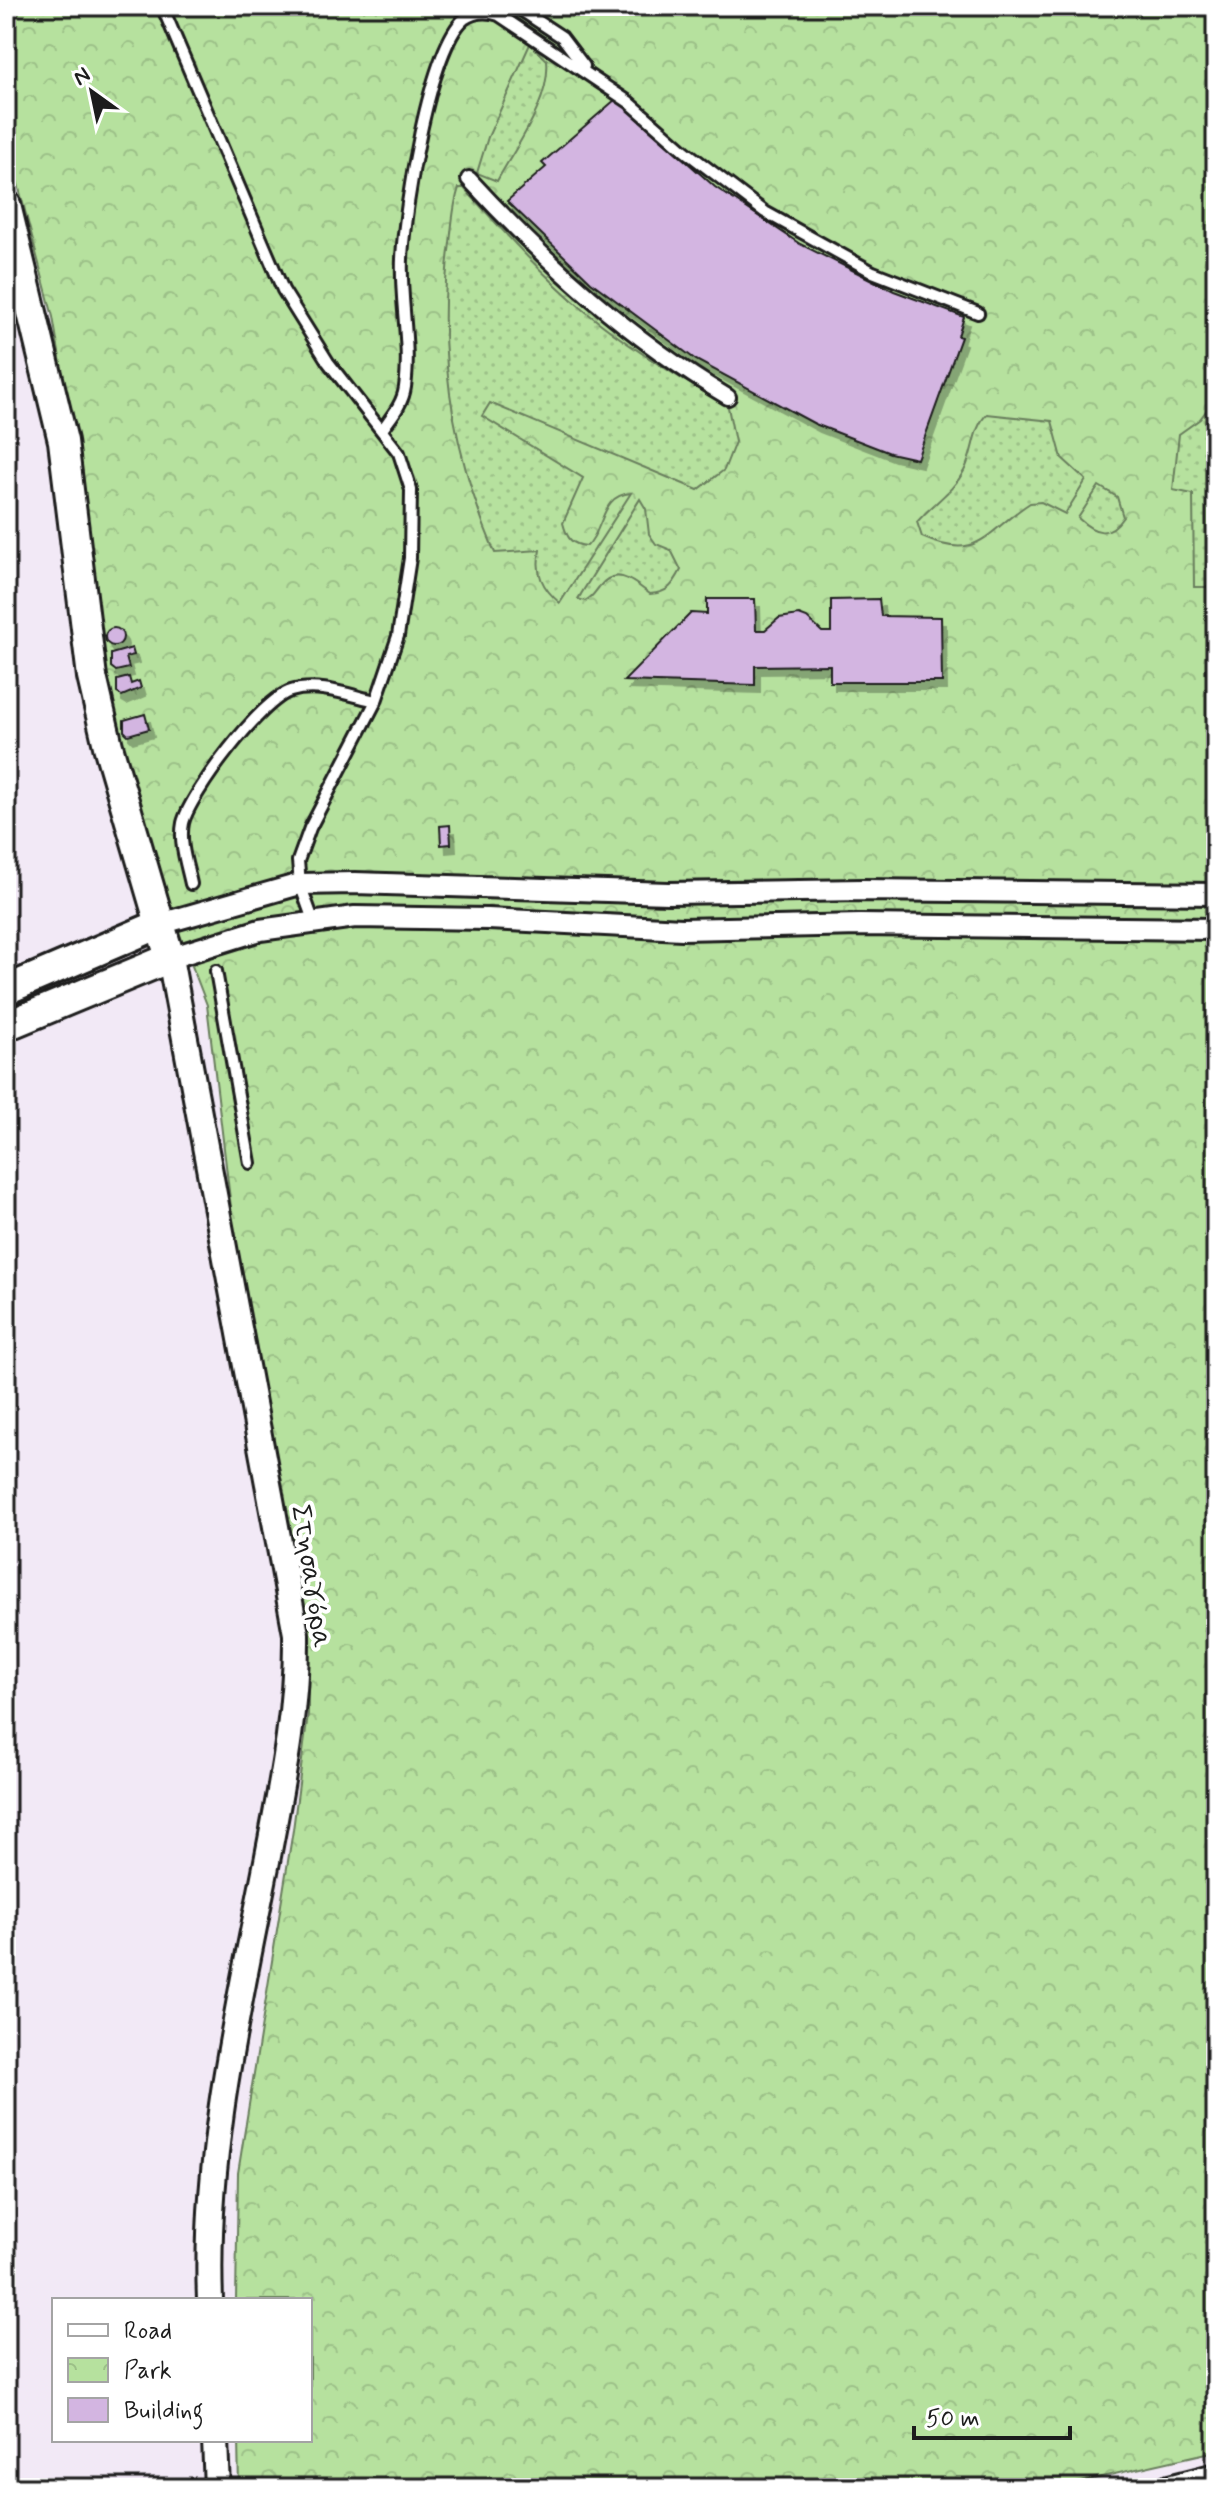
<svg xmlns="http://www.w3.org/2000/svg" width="1222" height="2494" viewBox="0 0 1222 2494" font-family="Mynerve,sans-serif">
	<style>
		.park { fill: url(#park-crowns); stroke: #697e5d; stroke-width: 2 }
		.garden { fill: url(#garden-dots); stroke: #697e5d; stroke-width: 2 }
		.building { fill: #d3b5e1; stroke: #1c1c1c; stroke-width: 2; filter: url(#shadow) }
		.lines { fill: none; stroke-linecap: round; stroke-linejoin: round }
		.service-casing { stroke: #1c1c1c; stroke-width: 16 }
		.pedestrian-casing { stroke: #1c1c1c; stroke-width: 20 }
		.minor-casing { stroke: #1c1c1c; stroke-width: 26 }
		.tertiary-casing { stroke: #1c1c1c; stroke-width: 30 }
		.secondary-casing { stroke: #1c1c1c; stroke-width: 34 }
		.service { stroke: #fff; stroke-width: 10 }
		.pedestrian { stroke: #fff; stroke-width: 14 }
		.minor { stroke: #fff; stroke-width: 20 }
		.tertiary { stroke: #fff; stroke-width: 24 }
		.secondary { stroke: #fff; stroke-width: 28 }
		.labels { text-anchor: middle; stroke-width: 8; stroke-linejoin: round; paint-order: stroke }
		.street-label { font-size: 28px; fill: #1c1c1c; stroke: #fff }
	</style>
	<defs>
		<pattern id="park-crowns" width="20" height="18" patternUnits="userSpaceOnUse" patternTransform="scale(2)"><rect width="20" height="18" fill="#b6e19e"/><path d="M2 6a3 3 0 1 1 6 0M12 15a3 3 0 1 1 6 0" fill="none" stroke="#9cc088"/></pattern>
		<pattern id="garden-dots" width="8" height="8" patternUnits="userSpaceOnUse" patternTransform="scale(2)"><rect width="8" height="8" fill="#b6e19e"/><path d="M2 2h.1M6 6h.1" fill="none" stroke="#9cc088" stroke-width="1.8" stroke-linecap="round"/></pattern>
		<filter id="shadow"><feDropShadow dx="5" dy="8" stdDeviation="0" flood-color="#0004"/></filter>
	</defs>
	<rect width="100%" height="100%" fill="#f2e9f6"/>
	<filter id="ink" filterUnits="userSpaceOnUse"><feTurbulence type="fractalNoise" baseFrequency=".0125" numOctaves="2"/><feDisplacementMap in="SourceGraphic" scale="16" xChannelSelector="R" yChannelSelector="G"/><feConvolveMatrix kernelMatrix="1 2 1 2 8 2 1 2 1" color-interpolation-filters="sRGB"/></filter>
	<g filter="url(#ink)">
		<!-- park -->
		<polygon class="park" points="6,6 1216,6 1216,2451 1053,2488 239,2488 238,2440 310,2440 310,2300 236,2300 238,2173 293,1830 308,1714 308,1644 236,1250 207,1005 149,854 103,684 96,592 83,494 53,317 6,139"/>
		<!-- garden -->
		<g class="garden">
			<path d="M530,44l17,16c4,41 -31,86 -50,121l-20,-8 11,-36z"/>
			<path d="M459,188h5c39,43 77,86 121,123 44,37 94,66 143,96l7,35 -11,28 -26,20 -208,-87 -8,13 101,62 -20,45c4,15 8,22 24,23 18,-17 13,-51 44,-53l-71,110c-18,-15 -25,-30 -20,-53l-45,3c-42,-99 -60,-203 -45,-310 2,-18 3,-38 9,-55z"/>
			<polygon points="1216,398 1216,587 1194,587 1193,494 1173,490 1179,434 1200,419"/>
			<path d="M987,414l65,7 10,37 24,22 -21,34 -24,-12 -11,1c-44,28 -50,60 -108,34l-5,-15c15,-18 36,-30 47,-51 10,-18 8,-42 23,-57z"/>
			<path d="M1099,486l18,11 6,20c-14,21 -28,17 -45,1z"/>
			<path d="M640,499l6,10 3,25 7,10 15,6 10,20c-8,15 -13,23 -31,24 -16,-12 -34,-29 -51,-7 -5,6 -6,10 -14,14l-7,-2z"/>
		</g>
		<!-- building -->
		<g class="building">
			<polygon points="616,99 715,187 800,244 894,291 964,317 958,336 961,337 917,459 890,453 815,424 696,360 591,282 507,201 546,167 542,163"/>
			<polygon points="707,599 755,599 756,630 765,630 779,618 799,615 807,618 822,632 831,632 831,600 879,599 881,616 941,617 942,682 830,682 830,665 755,666 755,685 624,681 691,613 707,614"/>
			<circle cx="114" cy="637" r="9"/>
			<polygon points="132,648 134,655 126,657 129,668 116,671 111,667 111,654"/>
			<polygon points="129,677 131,684 139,681 141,688 122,696 117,693 117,680"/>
			<polygon points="145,714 149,729 128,735 124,731 124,720"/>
			<polygon points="450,825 451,844 441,845 440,826"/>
		</g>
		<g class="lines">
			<defs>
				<g id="service">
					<polyline points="162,6 283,290 328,362 399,453 411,490 410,558 398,636 376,701 310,828 298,861 300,884 313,920"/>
					<polyline points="515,6 562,37 584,66"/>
					<path d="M382,430c9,-13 21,-26 23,-43 6,-41 -5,-86 -3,-128 2,-48 27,-209 62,-240 11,-8 23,-8 35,-4l130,87 56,49 80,61 108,60 105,41"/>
					<path d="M191,884c-4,-19 -12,-41 -8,-61 7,-29 79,-124 108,-132 27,-8 58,4 85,10"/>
					<polyline points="216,971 250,1163"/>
				</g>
				<path id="pedestrian" d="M469,179c77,84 160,159 259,218"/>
				<g id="minor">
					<polyline points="160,924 300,884 355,883 668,893 862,890 1216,894"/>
					<polyline points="170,958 260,930 355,917 488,919 682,929 860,925 1216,929"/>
				</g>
				<g id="tertiary">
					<path d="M170,958l126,676c1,76 -14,148 -28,222 -28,146 -64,294 -58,444"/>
					<polyline points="215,2440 217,2488"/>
					<polyline points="1169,2488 1216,2476"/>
				</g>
				<g id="secondary">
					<polyline points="6,205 63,441 92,677 108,746 170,958 6,1026"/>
					<polyline points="6,990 160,924"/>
				</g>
			</defs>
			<!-- service casing -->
			<use href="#service" class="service-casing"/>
			<!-- pedestrian casing -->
			<use href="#pedestrian" class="pedestrian-casing"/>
			<!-- minor casing -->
			<use href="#minor" class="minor-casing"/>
			<!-- tertiary casing -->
			<use href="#tertiary" class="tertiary-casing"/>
			<!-- secondary casing -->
			<use href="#secondary" class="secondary-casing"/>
			<!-- service -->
			<use href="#service" class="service"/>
			<!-- pedestrian -->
			<use href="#pedestrian" class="pedestrian"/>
			<!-- minor -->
			<use href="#minor" class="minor"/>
			<!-- tertiary -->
			<use href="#tertiary" class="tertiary"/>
			<!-- secondary -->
			<use href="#secondary" class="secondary"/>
		</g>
	</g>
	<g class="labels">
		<!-- street labels -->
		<g class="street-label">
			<text transform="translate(313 1576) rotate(81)" y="10">Στησαγόρα</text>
		</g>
	</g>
	<!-- margin -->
	<rect width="1222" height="2494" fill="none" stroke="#fff" stroke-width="32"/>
	<rect x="16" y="16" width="1190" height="2462" fill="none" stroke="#1c1c1c" stroke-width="3" filter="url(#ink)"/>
	<!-- legend -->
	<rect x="52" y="2298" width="260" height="144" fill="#ffffff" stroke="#a4a4a4" stroke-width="2"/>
	<rect x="68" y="2324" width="40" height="12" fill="#ffffff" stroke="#a4a4a4" stroke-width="2"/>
	<text x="124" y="2338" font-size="24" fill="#1c1c1c">Road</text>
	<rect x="68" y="2358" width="40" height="24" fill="url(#park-crowns)" stroke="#a4a4a4" stroke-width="2"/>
	<text x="124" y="2378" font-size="24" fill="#1c1c1c">Park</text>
	<rect x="68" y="2398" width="40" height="24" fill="#d3b5e1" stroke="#a4a4a4" stroke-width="2"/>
	<text x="124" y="2418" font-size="24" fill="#1c1c1c">Building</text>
	<!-- north arrow -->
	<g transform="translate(92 92) rotate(327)" stroke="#ffffff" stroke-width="6" paint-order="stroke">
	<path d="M0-6L14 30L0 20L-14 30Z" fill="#1c1c1c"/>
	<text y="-12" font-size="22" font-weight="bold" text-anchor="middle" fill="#1c1c1c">N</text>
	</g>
	<!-- scale -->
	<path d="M914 2426v12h156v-12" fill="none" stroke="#1c1c1c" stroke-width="4"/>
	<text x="926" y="2426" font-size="24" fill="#1c1c1c" stroke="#ffffff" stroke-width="6" paint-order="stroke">50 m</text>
</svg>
